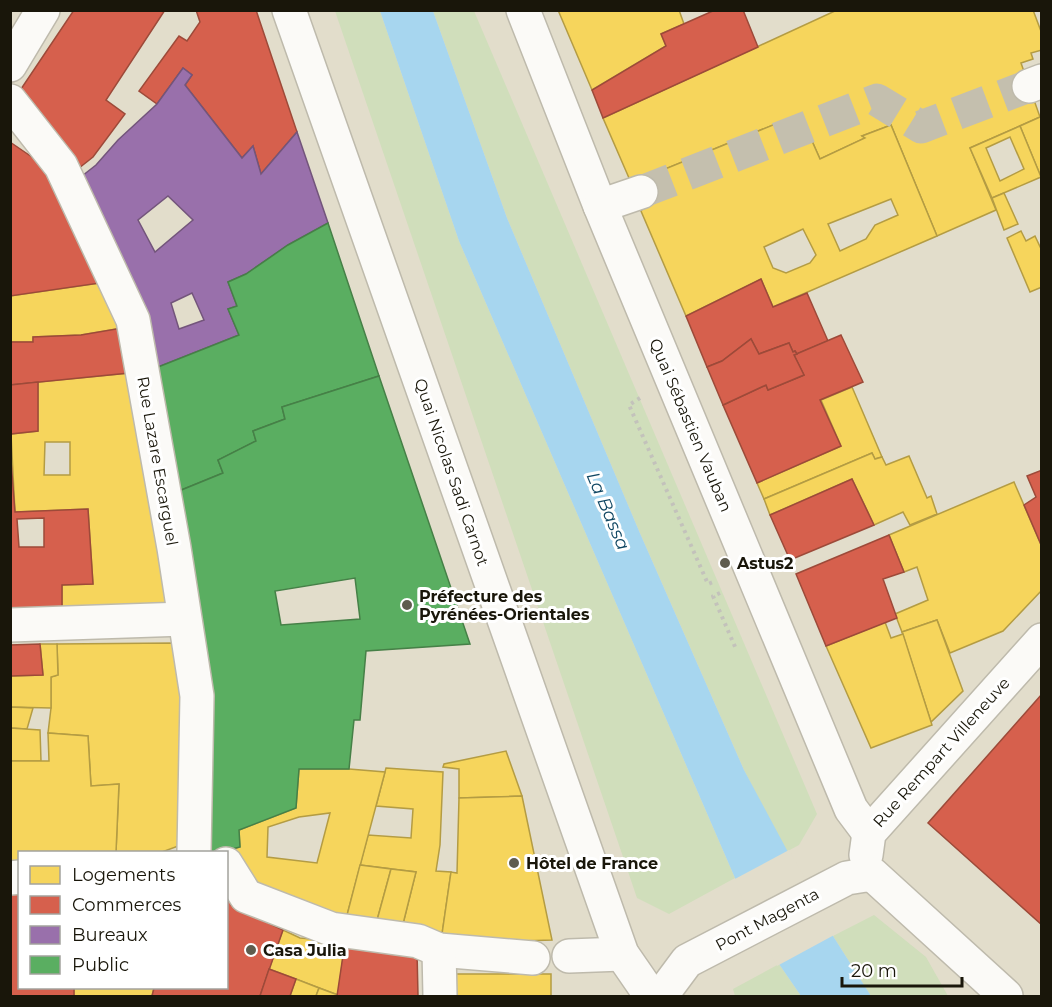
<svg xmlns="http://www.w3.org/2000/svg" width="1052" height="1007" viewBox="0 0 1052 1007" font-family="Montserrat,sans-serif">
	<style>
		.green { fill: #d0debb }
		.water { fill: #a7d6ef }
		.pier { fill: #e2ddcb }
		.homes { fill: #f6d55c; stroke: #b49c43; stroke-width: 1.5; fill-rule: evenodd }
		.shops { fill: #d6604d; stroke: #9d4a39; stroke-width: 1.5; fill-rule: evenodd }
		.offices { fill: #9970ab; stroke: #73557b; stroke-width: 1.5; fill-rule: evenodd }
		.public { fill: #5aae61; stroke: #468047; stroke-width: 1.5; fill-rule: evenodd }
		.lines { fill: none; stroke-linecap: round; stroke-linejoin: round }
		.street-tunnel { stroke: #c4bfae; stroke-width: 33; stroke-dasharray: 33 16; stroke-linecap: butt }
		.street-casing { stroke: #bebaac; stroke-width: 36 }
		.path { stroke: #c3c2bb; stroke-width: 4; stroke-dasharray: 3 4.5; stroke-linecap: butt }
		.street { stroke: #fbfaf7; stroke-width: 33 }
		.poi-dot { fill: #5f5c4e; stroke: #fff; stroke-width: 2 }
		.labels { text-anchor: middle; stroke-width: 6; stroke-linejoin: round; paint-order: stroke }
		.street-label { font-size: 16px; fill: #19160a; stroke: #fff }
		.poi-label { font-size: 16px; font-weight: bold; fill: #19160a; stroke: #fff; text-anchor: start }
		.water-label { font-size: 18px; font-style: italic; fill: #0f4662; stroke: #fff }
	</style>
	<rect width="100%" height="100%" fill="#e2ddcb"/>
	<!-- green -->
	<g class="green">
		<polygon points="335,11 380,11 459,241 735,878 669,914 637,898"/>
		<polygon points="433,11 474,11 817,814 799,845 786,852 744,770 639,531 507,218"/>
		<polygon points="874,915 926,957 948,996 871,996 833,936"/>
		<polygon points="779,964 801,996 735,996 733,989"/>
	</g>
	<!-- water -->
	<polygon class="water" points="380,11 433,11 507,218 639,531 744,770 833,936 871,996 801,996 779,964 735,878 459,241"/>
	<!-- pier -->
	<polygon class="pier" points="789,850 836,934 777,966 733,880"/>
	<!-- homes -->
	<g class="homes">
		<polygon points="558,10 679,10 684,24 661,34 666,46 592,90"/>
		<polygon points="837,10 1033,10 1042,34 1042,50 1031,53 1033,59 1021,63 1040,117 970,148 996,210 937,236 891,125 862,136 865,138 820,159 800,114 665,169 664,172 638,182 629,178 603,118"/>
		<path d="M800,114l20,45 45,-21 -3,-2 29,-11 46,111 -164,71 -12,-28 -75,37 -45,-105 5,-8 -8,-21 26,-10 1,-3zM891,199l7,16 -23,10 -9,14 -26,12 -12,-27zM803,229l13,26 -6,8 -24,10 -13,-5 -9,-21z"/>
		<polygon points="1040,117 1042,117 1041,177 1020,126"/>
		<path d="M1020,126l21,51 -49,21 -22,-50zM1010,137l14,32 -24,12 -14,-33z"/>
		<polygon points="1004,193 1018,224 1004,230 992,198"/>
		<polygon points="1021,231 1026,241 1035,236 1042,251 1042,287 1030,292 1007,238"/>
		<polygon points="100,283 122,328 81,335 33,337 33,342 10,342 10,296"/>
		<path d="M129,373l38,230 -105,4v-22l31,-1 -5,-75 -73,3 -4,-78 27,-3v-49zM45,442h25v33h-26z"/>
		<polygon points="852,387 882,457 875,459 872,453 764,499 757,483 841,446 821,400"/>
		<polygon points="872,453 875,459 882,457 886,465 909,456 927,498 931,496 937,514 910,525 903,512 874,525 852,479 770,515 764,499"/>
		<polygon points="1014,482 1042,547 1042,590 1003,631 950,653 937,620 902,632 895,614 928,600 917,567 904,572 889,535"/>
		<polygon points="937,620 963,691 931,722 902,632"/>
		<polygon points="885,622 891,638 903,634 932,725 871,748 826,646"/>
		<polygon points="175,643 185,670 181,845 162,852 116,852 119,784 91,786 88,736 48,733 51,708 51,677 58,675 57,644"/>
		<polygon points="40,644 57,644 58,675 51,677 51,708 10,707 10,676 43,675"/>
		<polygon points="10,707 33,708 27,729 10,728"/>
		<polygon points="10,728 40,730 41,761 10,761"/>
		<polygon points="48,733 88,736 91,786 119,784 116,852 20,852 20,871 10,871 10,761 49,761"/>
		<polygon points="506,751 522,796 459,798 459,769 443,767 444,764"/>
		<polygon points="386,768 443,772 440,845 436,871 451,872 442,934 402,928 416,872 360,865 368,835 411,838 413,809 376,806"/>
		<path d="M299,769h50l36,3 -39,147 -94,-35 -19,-35 7,-2 -1,-17 57,-22zM330,813l-13,50 -50,-6 1,-30 31,-10z"/>
		<polygon points="522,796 552,940 520,941 442,934 451,872 457,873 459,798"/>
		<polygon points="360,865 391,869 376,924 346,919"/>
		<polygon points="391,869 416,872 402,928 376,924"/>
		<polygon points="283,930 300,938 345,942 338,995 269,969"/>
		<rect x="453" y="974" width="98" height="22"/>
		<polygon points="296,979 319,988 316,996 290,996"/>
		<polygon points="74,988 154,988 152,996 74,996"/>
		<polygon points="319,988 338,995 337,996 316,996"/>
	</g>
	<!-- shops -->
	<g class="shops">
		<polygon points="74,10 165,10 106,100 125,114 93,157 74,172 19,92"/>
		<polygon points="196,10 256,10 297,132 261,174 253,146 242,158 185,85 192,75 183,68 157,104 139,91 179,36 187,41 200,22"/>
		<polygon points="715,10 743,10 758,47 603,118 592,90 666,46 661,34"/>
		<polygon points="10,142 45,166 100,283 10,296"/>
		<polygon points="761,279 773,307 807,293 828,341 797,354 795,351 793,352 789,343 759,354 751,339 722,361 707,367 686,316"/>
		<polygon points="122,328 129,373 10,385 10,342 33,342 33,337 81,335"/>
		<polygon points="841,335 863,382 820,400 841,446 757,483 723,405 766,385 768,390 804,375 794,355"/>
		<polygon points="751,339 759,354 789,343 793,352 795,351 797,354 794,355 804,375 768,390 766,385 723,405 707,367 722,361"/>
		<polygon points="38,382 38,431 11,434 10,448 10,385"/>
		<path d="M10,448l5,64 73,-3 5,75 -31,1v22l-52,2zM44,518v29h-25l-2,-28z"/>
		<polygon points="1042,470 1042,547 1024,505 1036,497 1027,476"/>
		<polygon points="852,479 874,525 790,560 770,515"/>
		<polygon points="889,535 904,572 883,579 897,618 826,646 796,574"/>
		<polygon points="40,644 43,675 10,676 10,645"/>
		<polygon points="1042,694 1042,925 928,823"/>
		<polygon points="226,882 231,888 231,905 283,930 260,996 152,996 154,988 226,988"/>
		<polygon points="10,884 20,884 20,988 74,988 74,996 10,996"/>
		<polygon points="345,942 417,951 418,996 337,996"/>
		<polygon points="269,969 296,979 290,996 260,996"/>
	</g>
	<!-- offices -->
	<path class="offices" d="M183,68l9,7 -7,10 57,73 11,-12 8,28 36,-42 31,91 -40,22 -42,29 -18,8 9,24 -9,3 11,26 -86,34 -76,-189 19,-15 22,-25 39,-36zM168,196l25,24 -38,32 -17,-32zM192,293l12,27 -25,9 -8,-26z"/>
	<!-- public -->
	<g class="public">
		<polygon points="328,223 379,376 282,407 285,419 253,431 256,441 218,460 223,473 174,493 153,369 239,335 228,309 237,306 228,282 246,274 288,245"/>
		<path d="M379,376l91,268 -104,7 -6,69h-6l-5,49h-50l-3,39 -57,22 1,17 -19,5h-9l-3,-1 -35,-358 49,-20 -5,-13 38,-19 -3,-10 32,-12 -3,-12zM355,578l5,41 -79,6 -6,-34z"/>
	</g>
	<g class="lines">
		<!-- street-tunnel -->
		<polyline class="street-tunnel" points="641,192 877,100 921,127 1029,86"/>
		<defs>
			<g id="street">
				<polyline points="289,10 622,954 651,996"/>
				<polyline points="523,10 600,206 851,809 869,833"/>
				<polyline points="10,65 43,10"/>
				<polyline points="1029,86 1042,81"/>
				<polyline points="10,101 61,166 133,320 174,548 197,696 194,852"/>
				<polyline points="600,206 641,192"/>
				<polyline points="10,625 184,619"/>
				<polyline points="866,855 869,833 1042,640"/>
				<polyline points="226,864 246,896 331,929 418,941 439,950 533,958"/>
				<polyline points="10,878 20,877"/>
				<polyline points="439,950 440,996"/>
				<polyline points="569,956 622,954"/>
				<polyline points="661,996 687,961 847,878 872,874 1006,996"/>
			</g>
		</defs>
		<!-- street casing -->
		<use href="#street" class="street-casing"/>
		<!-- path -->
		<g class="path">
			<polyline points="640,398 629,405 708,584 716,581"/>
			<polyline points="720,593 713,596 736,649"/>
		</g>
		<!-- street -->
		<use href="#street" class="street"/>
	</g>
	<!-- markers -->
	<g class="poi-dot">
		<circle cx="725" cy="563" r="6"/>
		<circle cx="407" cy="605" r="6"/>
		<circle cx="514" cy="863" r="6"/>
		<circle cx="251" cy="950" r="6"/>
	</g>
	<g class="labels">
		<!-- street labels -->
		<g class="street-label">
			<text transform="translate(691 425) rotate(67)" y="6">Quai Sébastien Vauban</text>
			<text transform="translate(158 461) rotate(80)" y="6">Rue Lazare Escarguel</text>
			<text transform="translate(452 472) rotate(71)" y="6">Quai Nicolas Sadi Carnot</text>
			<text transform="translate(941 752) rotate(-48)" y="6">Rue Rempart Villeneuve</text>
			<text transform="translate(767 919) rotate(-28)" y="6">Pont Magenta</text>
		</g>
		<!-- poi labels -->
		<g class="poi-label">
			<text x="737" y="569">Astus2</text>
			<text x="419" y="602">Préfecture des<tspan x="419" dy="18">Pyrénées-Orientales</tspan></text>
			<text x="526" y="869">Hôtel de France</text>
			<text x="263" y="956">Casa Julia</text>
		</g>
		<!-- water labels -->
		<g class="water-label">
			<text transform="translate(608 511) rotate(67)" y="6">La Bassa</text>
		</g>
	</g>
	<!-- border -->
	<rect width="1052" height="1007" fill="none" stroke="#19160a" stroke-width="24"/>
	<!-- legend -->
	<rect x="18" y="851" width="210" height="138" fill="#ffffff" stroke="#a3a29d" stroke-width="1.5"/>
	<rect x="30" y="866" width="30" height="18" fill="#f6d55c" stroke="#a3a29d" stroke-width="1.5"/>
	<text x="72" y="881" font-size="18" fill="#19160a">Logements</text>
	<rect x="30" y="896" width="30" height="18" fill="#d6604d" stroke="#a3a29d" stroke-width="1.5"/>
	<text x="72" y="911" font-size="18" fill="#19160a">Commerces</text>
	<rect x="30" y="926" width="30" height="18" fill="#9970ab" stroke="#a3a29d" stroke-width="1.5"/>
	<text x="72" y="941" font-size="18" fill="#19160a">Bureaux</text>
	<rect x="30" y="956" width="30" height="18" fill="#5aae61" stroke="#a3a29d" stroke-width="1.5"/>
	<text x="72" y="971" font-size="18" fill="#19160a">Public</text>
	<!-- scale -->
	<path d="M842 977v9h120v-9" fill="none" stroke="#19160a" stroke-width="3"/>
	<text x="851" y="977" font-size="18" fill="#19160a" stroke="#ffffff" stroke-width="4.5" paint-order="stroke">20 m</text>
</svg>
